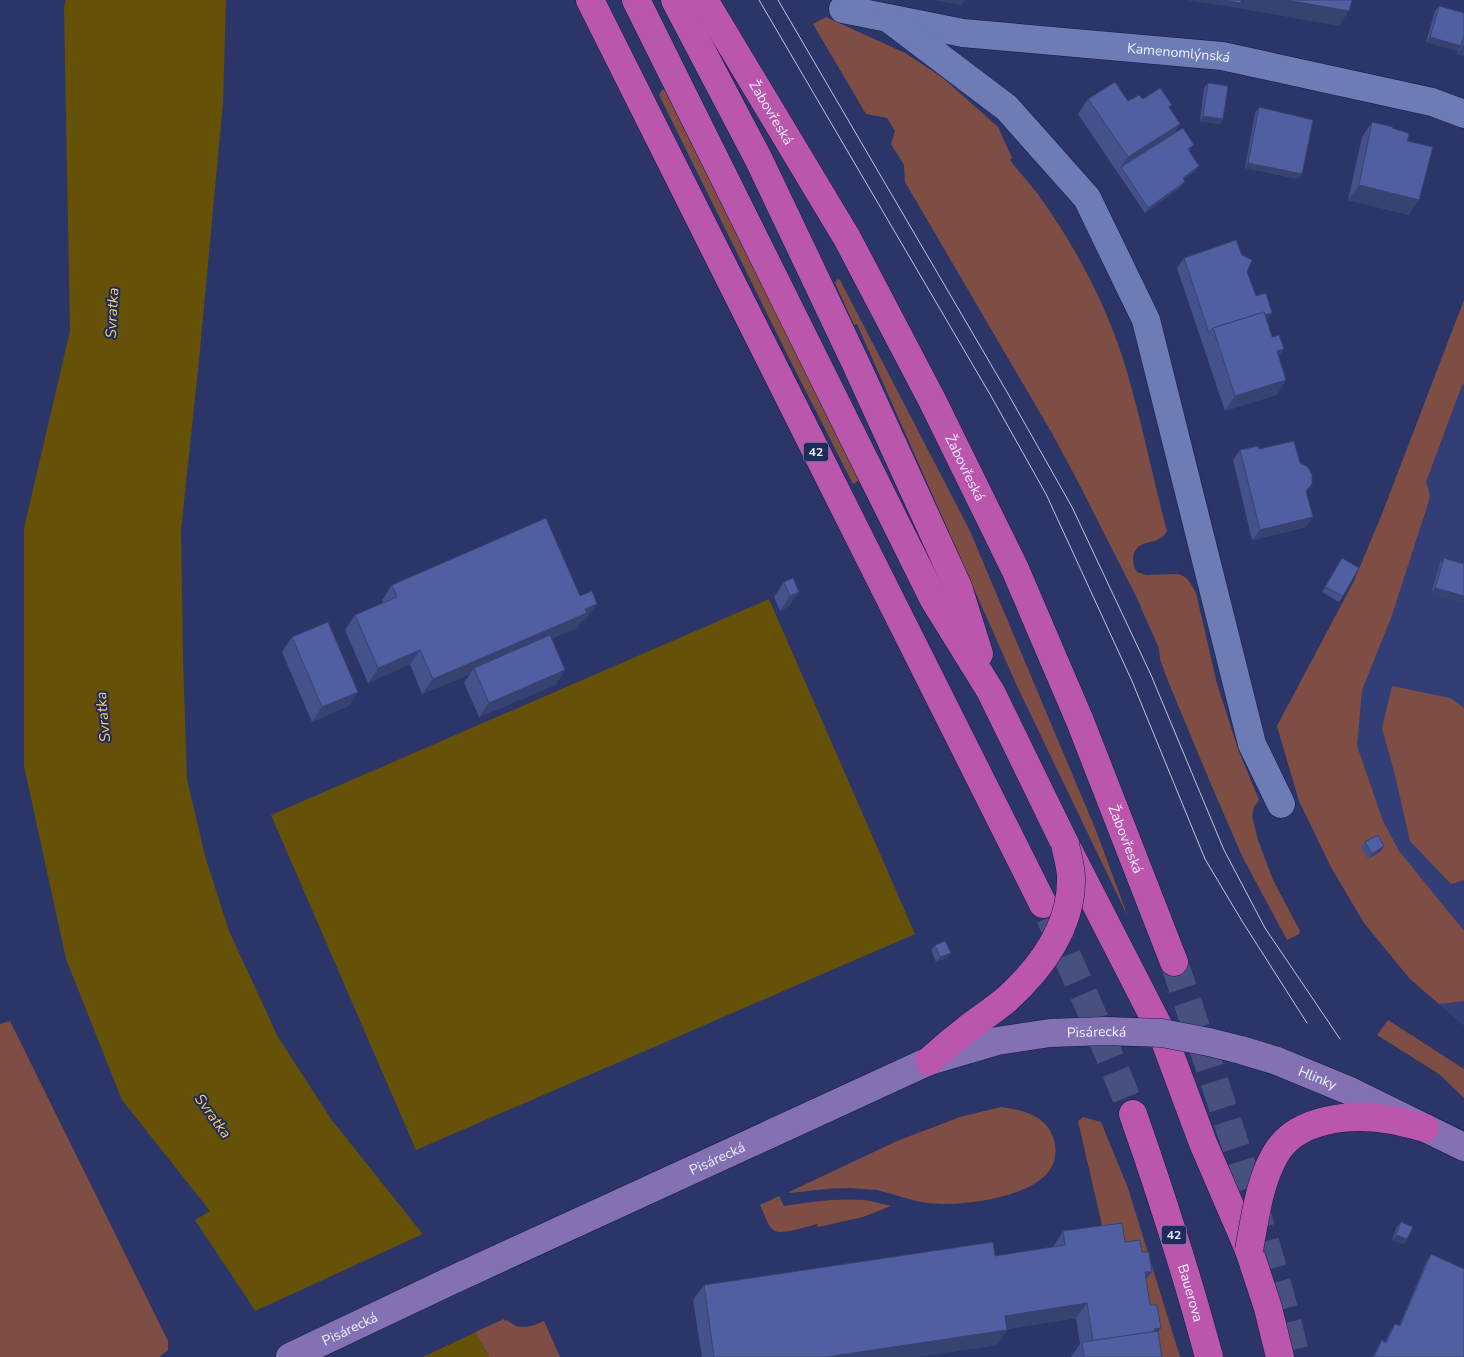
<svg xmlns="http://www.w3.org/2000/svg" width="1464" height="1357" viewBox="0 0 1464 1357" font-family="'Nunito Sans',sans-serif">
	<style>
		.built { fill: #333e77 }
		.green { fill: #7e4e44 }
		.water { fill: #655208 }
		.pier { fill: #2b3568 }
		.lines { fill: none; stroke-linecap: round; stroke-linejoin: round }
		.highway-tunnel { stroke: #48517e; stroke-width: 28; stroke-dasharray: 28 14; stroke-linecap: butt }
		.street-casing { stroke: #141a4b; stroke-width: 29 }
		.secondary-casing { stroke: #141a4b; stroke-width: 29 }
		.highway-casing { stroke: #141a4b; stroke-width: 29 }
		.street { stroke: #6d7cb5; stroke-width: 28 }
		.secondary { stroke: #8471b3; stroke-width: 28 }
		.highway { stroke: #ba57ad; stroke-width: 28 }
		.tram { stroke: #c0c5db; stroke-width: 1 }
		.secondary-bridge-casing { stroke: #141a4b; stroke-width: 29; stroke-linecap: butt }
		.highway-bridge-casing { stroke: #141a4b; stroke-width: 29; stroke-linecap: butt }
		.secondary-bridge { stroke: #8471b3; stroke-width: 28 }
		.highway-bridge { stroke: #ba57ad; stroke-width: 28 }
		.wall { fill: #45518b }
		.shaded-wall { fill: #384271 }
		.building { fill: #505ea2; stroke: #384271 }
		.labels { text-anchor: middle; stroke-width: 4; stroke-linejoin: round; paint-order: stroke }
		.shield { fill: #222a5d; stroke: #afb5cd; stroke-width: 1 }
		.shield-label { font-size: 12px; font-weight: bold; fill: #ecf0fd }
		.street-label { font-size: 14px; fill: #ecf0fd; stroke: #222a5d }
		.water-label { font-size: 15px; font-style: italic; fill: #f4d25d; stroke: #222a5d }
	</style>
	<rect width="100%" height="100%" fill="#2b3568"/>
	<!-- built -->
	<polygon class="built" points="1464,300 1464,1026 1410,979 1364,923 1331,867 1299,801 1277,726 1354,581 1382,514"/>
	<!-- green -->
	<g class="green">
		<path d="M826,17l79,36 38,25 55,49 14,31 -2,2c8,11 18,21 27,33 38,52 72,116 90,179 15,52 26,106 40,159 -5,10 -15,10 -24,13 -12,5 -12,19 -6,28l9,3 31,-1c11,2 14,10 19,19l21,91 21,65 21,51 -5,7 -2,9 6,24 15,40 27,51 -1,3 -12,6 -45,-84 -32,-74 -42,-101 -8,-22 -1,-11 -18,-40 -2,-6 -63,-124 -23,-43 -148,-253 -1,-17 -13,-21 4,-13 -8,-13 -21,-4 -53,-90z"/>
		<polygon points="662,90 666,90 670,94 859,480 853,484 789,358 659,95"/>
		<polygon points="837,279 840,280 970,531 1097,833 1128,917 1017,686 857,324 854,325 835,283"/>
		<polygon points="1464,300 1464,384 1462,385 1426,482 1430,496 1426,510 1391,618 1362,690 1357,746 1383,821 1399,851 1464,931 1464,1001 1439,1004 1410,979 1364,923 1331,867 1299,801 1277,726 1354,581 1382,514"/>
		<polygon points="1392,686 1450,698 1464,708 1464,880 1451,884 1410,841 1395,775 1382,728"/>
		<polygon points="1388,1020 1464,1069 1464,1098 1439,1074 1377,1035"/>
		<polygon points="10,1021 168,1341 168,1350 159,1357 0,1357 0,1024"/>
		<path d="M1001,1107c16,2 34,6 45,18 10,12 13,29 5,43 -17,30 -91,39 -123,35 -17,-2 -34,-9 -51,-13 -9,-1 -18,-1 -27,-2 -20,0 -41,3 -61,5v-1l108,-51 63,-24z"/>
		<polygon points="1083,1117 1101,1122 1128,1188 1180,1357 1145,1357 1105,1238 1078,1121"/>
		<path d="M779,1196l5,10c26,-4 53,-8 80,-6 9,1 18,4 27,6l-28,11 -45,10 -1,-3c-9,2 -36,12 -44,6 -6,-5 -9,-18 -13,-25z"/>
		<path d="M504,1319l1,2 2,-1c12,11 24,7 37,1l16,36h-71l-14,-25z"/>
	</g>
	<!-- water -->
	<g class="water">
		<polygon points="66,0 226,0 223,103 199,360 181,530 183,659 187,779 205,856 229,931 278,1037 331,1119 429,1242 448,1282 489,1357 286,1357 195,1220 210,1211 122,1100 66,959 24,766 24,528 70,331 64,7"/>
		<polygon points="769,599 915,934 416,1150 271,815"/>
	</g>
	<!-- pier -->
	<polygon class="pier" points="425,1233 431,1241 451,1281 478,1331 423,1357 283,1357 253,1312"/>
	<g class="lines">
		<!-- highway-tunnel -->
		<g class="highway-tunnel">
			<polyline points="1050,917 1094,1018 1133,1114"/>
			<path d="M1174,962c44,131 90,261 122,395"/>
		</g>
		<defs>
			<g id="street">
				<path id="s1" d="M843,9l120,24 259,23 210,46 32,12"/>
				<polyline points="888,18 1007,108 1087,198 1146,320 1252,744 1281,804"/>
			</g>
			<g id="secondary">
				<path id="s2" d="M290,1357l158,-75 481,-221"/>
			</g>
			<g id="highway">
				<polyline points="590,0 1043,904"/>
				<polyline points="636,0 934,600 991,692 1065,844 1162,1033 1203,1143 1249,1250 1268,1308 1280,1357"/>
				<polyline points="675,0 759,160 856,364 958,587 979,654"/>
				<path id="s3" d="M704,0l143,238 85,162 83,169 65,152 94,241"/>
				<path id="s4" d="M1133,1114c28,80 54,161 76,243"/>
			</g>
		</defs>
		<!-- street casing -->
		<use href="#street" class="street-casing"/>
		<!-- secondary casing -->
		<use href="#secondary" class="secondary-casing"/>
		<!-- highway casing -->
		<use href="#highway" class="highway-casing"/>
		<!-- street -->
		<use href="#street" class="street"/>
		<!-- secondary -->
		<use href="#secondary" class="secondary"/>
		<!-- highway -->
		<use href="#highway" class="highway"/>
		<!-- tram -->
		<g class="tram">
			<polyline points="759,0 991,396 1046,494 1132,681 1205,859 1242,921 1307,1023"/>
			<polyline points="778,0 1007,392 1072,507 1151,675 1224,850 1265,928 1340,1039"/>
		</g>
		<defs>
			<g id="secondary-bridge">
				<path id="s5" d="M929,1061l68,-20 53,-8 56,-2 56,2 47,9 32,8 36,11 73,30 114,56"/>
			</g>
			<g id="highway-bridge">
				<path d="M929,1061c12,-11 25,-22 38,-32 13,-10 27,-19 40,-30 34,-31 65,-73 64,-121 0,-12 -4,-23 -6,-34"/>
				<path d="M1249,1250c6,-31 10,-67 26,-95 21,-38 78,-42 117,-35 11,2 22,5 33,8"/>
			</g>
		</defs>
		<!-- secondary-bridge casing -->
		<use href="#secondary-bridge" class="secondary-bridge-casing"/>
		<!-- highway-bridge casing -->
		<use href="#highway-bridge" class="highway-bridge-casing"/>
		<!-- secondary-bridge -->
		<use href="#secondary-bridge" class="secondary-bridge"/>
		<!-- highway-bridge -->
		<use href="#highway-bridge" class="highway-bridge"/>
	</g>
	<!-- wall -->
	<g class="wall">
		<polygon points="1439,6 1464,13 1464,56 1457,54 1458,51 1426,42 1435,11"/>
		<polygon points="1208,83 1223,119 1219,124 1200,121 1204,88"/>
		<polygon points="1088,99 1128,101 1143,99 1170,108 1180,124 1173,135 1191,150 1189,151 1195,171 1184,179 1181,187 1145,213 1078,114"/>
		<polygon points="1259,107 1302,174 1298,179 1245,168 1255,113"/>
		<polygon points="1372,122 1392,128 1407,141 1409,215 1348,200 1362,137"/>
		<polygon points="1184,258 1247,272 1256,296 1267,320 1286,380 1276,395 1225,411 1177,268"/>
		<polygon points="1259,449 1306,491 1313,517 1306,527 1252,540 1233,460 1240,450"/>
		<polygon points="1342,558 1343,596 1339,602 1322,592"/>
		<polygon points="1444,558 1463,602 1431,593 1440,563"/>
		<polygon points="784,582 799,592 788,607 780,611 774,597"/>
		<polygon points="392,585 587,618 582,621 577,628 552,638 565,670 555,685 479,717 464,683 470,674 422,694 410,664 368,683 345,630 355,615 383,603 382,600"/>
		<polygon points="292,637 358,692 348,706 312,722 282,652"/>
		<polygon points="1365,842 1381,851 1368,859 1361,847"/>
		<polygon points="935,945 947,958 936,962 931,950"/>
		<polygon points="1401,1222 1407,1239 1404,1244 1392,1240 1397,1227"/>
		<polygon points="1063,1231 1125,1242 1142,1252 1152,1272 1146,1279 1150,1305 1158,1332 1162,1357 1071,1357 1080,1344 1076,1318 1007,1329 997,1345 916,1357 702,1357 693,1300 704,1285 995,1256 1053,1247"/>
		<polygon points="1431,1254 1464,1357 1373,1357 1378,1346 1382,1340 1385,1342 1391,1330 1395,1324 1399,1326 1427,1260"/>
	</g>
	<!-- shaded-wall -->
	<g class="shaded-wall">
		<polygon points="932,0 965,0 962,5"/>
		<polygon points="1186,0 1223,0 1241,3 1243,0 1286,0 1349,11 1339,26 1237,8"/>
		<polygon points="1430,37 1461,46 1458,51 1426,42"/>
		<polygon points="1464,44 1464,56 1457,54"/>
		<polygon points="1203,116 1223,119 1219,124 1200,121"/>
		<polygon points="1180,124 1170,139 1121,167 1128,157"/>
		<polygon points="1248,163 1302,174 1298,179 1245,168"/>
		<polygon points="1199,166 1195,171 1179,183 1183,178"/>
		<polygon points="1185,182 1181,187 1145,213 1148,208"/>
		<polygon points="1359,185 1419,200 1409,215 1348,200"/>
		<polygon points="1272,313 1265,323 1214,331"/>
		<polygon points="1284,349 1274,364 1277,351"/>
		<polygon points="1286,380 1276,395 1225,411 1235,396"/>
		<polygon points="1313,517 1306,527 1252,540 1260,530"/>
		<polygon points="1435,588 1464,596 1464,600 1463,602 1431,593"/>
		<polygon points="799,592 788,607 780,611 790,596"/>
		<polygon points="597,604 587,618 582,621 577,628 476,671 474,668 470,674 422,694 433,679"/>
		<polygon points="420,650 410,664 368,683 378,668"/>
		<polygon points="565,670 555,685 479,717 489,703"/>
		<polygon points="358,692 348,706 312,722 322,707"/>
		<polygon points="1384,846 1381,851 1368,859 1372,854"/>
		<polygon points="951,953 947,958 936,962 940,957"/>
		<polygon points="1396,1235 1407,1239 1404,1244 1392,1240"/>
		<polygon points="1145,1272 1152,1272 1141,1286"/>
		<polygon points="1087,1303 1076,1318 995,1331 1005,1316"/>
		<polygon points="1161,1328 1151,1343 1154,1329"/>
		<polygon points="1007,1330 997,1345 916,1357 826,1357"/>
	</g>
	<!-- building -->
	<g class="building">
		<polygon points="1223,0 1241,0 1241,3"/>
		<polygon points="1286,0 1352,0 1349,11"/>
		<polygon points="1439,6 1464,13 1464,35 1461,46 1430,37"/>
		<polygon points="1115,82 1128,101 1139,95 1143,99 1160,88 1172,105 1169,107 1180,124 1128,157 1088,99"/>
		<polygon points="1208,83 1228,86 1223,119 1203,116"/>
		<polygon points="1259,107 1313,120 1302,174 1248,163"/>
		<polygon points="1372,122 1393,127 1392,128 1408,133 1409,136 1407,141 1433,147 1419,200 1359,185"/>
		<polygon points="1183,128 1194,145 1188,149 1199,166 1183,178 1185,182 1148,208 1121,167"/>
		<polygon points="1236,240 1242,255 1252,260 1247,272 1256,296 1266,293 1272,313 1265,315 1264,312 1213,328 1209,333 1184,258"/>
		<polygon points="1264,312 1272,337 1279,335 1284,349 1277,351 1286,380 1235,396 1213,328"/>
		<polygon points="1294,441 1300,463 1308,467 1312,475 1312,484 1306,491 1313,517 1260,530 1240,450 1258,446 1259,449"/>
		<polygon points="546,518 580,596 592,591 597,604 585,609 587,613 433,679 420,650 378,668 355,615 397,597 392,585"/>
		<polygon points="1342,558 1359,568 1343,596 1325,587"/>
		<polygon points="1444,558 1464,564 1464,596 1435,588"/>
		<polygon points="793,578 799,592 790,596 784,582"/>
		<polygon points="328,622 358,692 322,707 292,637"/>
		<polygon points="550,635 565,670 489,703 474,668"/>
		<polygon points="1378,835 1384,846 1372,854 1365,842"/>
		<polygon points="945,941 951,953 940,957 935,945"/>
		<polygon points="1401,1222 1413,1227 1407,1239 1396,1235"/>
		<polygon points="1122,1223 1125,1242 1140,1240 1142,1252 1149,1252 1152,1272 1145,1272 1150,1305 1157,1305 1161,1328 1154,1329 1154,1332 1093,1341 1087,1303 1005,1316 1007,1330 826,1357 714,1357 704,1285 993,1242 995,1256 1065,1245 1063,1231"/>
		<polygon points="1431,1254 1464,1269 1464,1357 1374,1357 1382,1340 1386,1343 1395,1324 1400,1326"/>
		<polygon points="1158,1331 1162,1357 1084,1357 1082,1342"/>
	</g>
	<g class="labels">
		<!-- shield labels -->
		<g class="shield">
			<rect x="803.5" y="442.5" width="25" height="19" rx="4"/>
			<rect x="1161.5" y="1225.5" width="25" height="19" rx="4"/>
		</g>
		<g class="shield-label">
			<text x="816" y="456">42</text>
			<text x="1174" y="1239">42</text>
		</g>
		<!-- street labels -->
		<g class="street-label">
			<text dy="5" stroke="none"><textPath href="#s1" startOffset="339">Kamenomlýnská</textPath></text>
			<text dy="5" stroke="none"><textPath href="#s3" startOffset="131">Žabovřeská</textPath></text>
			<text dy="5" stroke="none"><textPath href="#s3" startOffset="536">Žabovřeská</textPath></text>
			<text dy="5" stroke="none"><textPath href="#s3" startOffset="941">Žabovřeská</textPath></text>
			<text dy="5" stroke="none"><textPath href="#s5" startOffset="171">Pisárecká</textPath></text>
			<text dy="5" stroke="none"><textPath href="#s5" startOffset="399">Hlinky</textPath></text>
			<text dy="5" stroke="none"><textPath href="#s2" startOffset="471">Pisárecká</textPath></text>
			<text dy="5" stroke="none"><textPath href="#s4" startOffset="188">Bauerova</textPath></text>
			<text dy="5" stroke="none"><textPath href="#s2" startOffset="66">Pisárecká</textPath></text>
		</g>
		<!-- water labels -->
		<g class="water-label">
			<text transform="translate(112 313) rotate(-87)" y="5">Svratka</text>
			<text transform="translate(103 717) rotate(-95)" y="5">Svratka</text>
			<text transform="translate(213 1116) rotate(54)" y="5">Svratka</text>
		</g>
	</g>
</svg>
